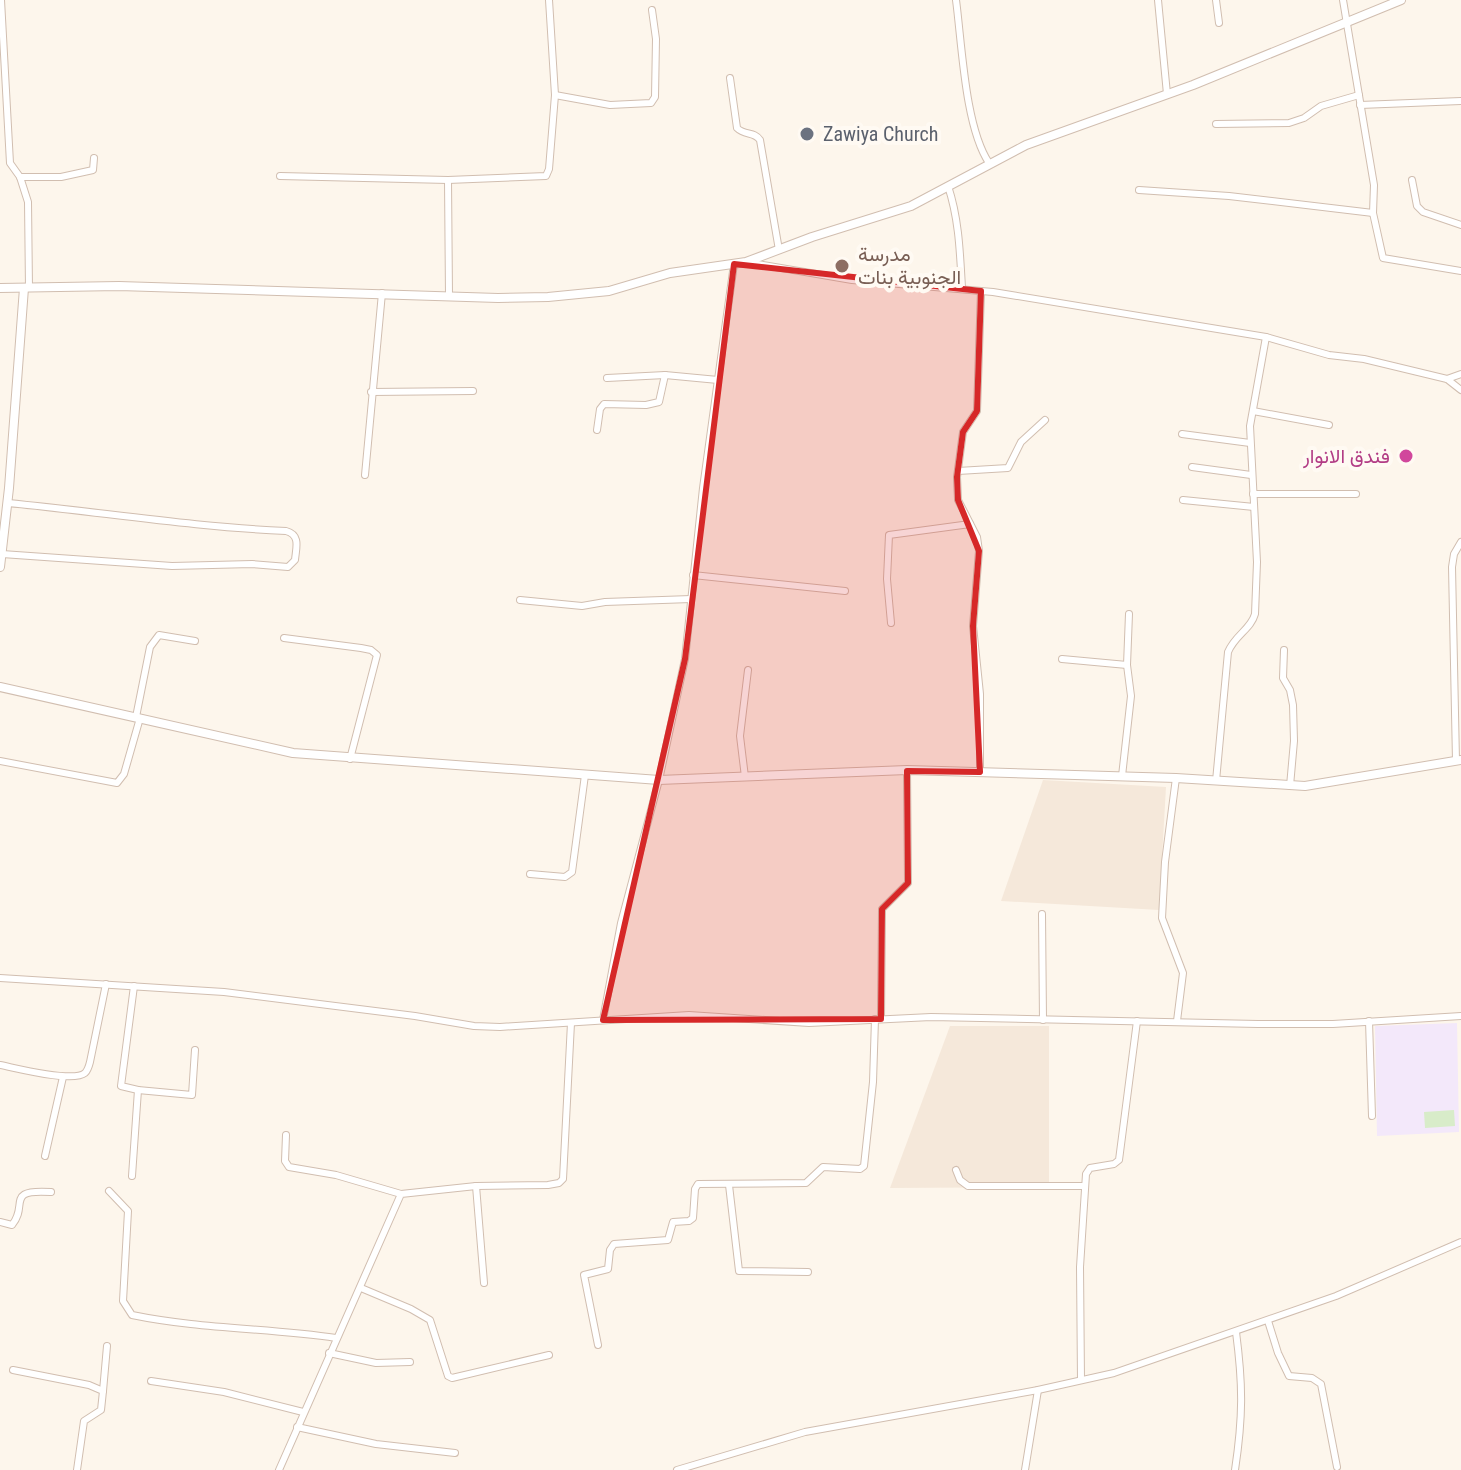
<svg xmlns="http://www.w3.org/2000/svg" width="1461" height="1470" viewBox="0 0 1461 1470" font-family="'Roboto Condensed',Vazirmatn,sans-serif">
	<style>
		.residential { fill: #f5e8da }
		.education { fill: #f3e8fa }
		.pitch { fill: #d8ecc9 }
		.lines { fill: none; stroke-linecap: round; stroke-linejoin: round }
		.minor-casing { stroke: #d1beb0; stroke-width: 8 }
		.tertiary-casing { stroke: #d1beb0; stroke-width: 10 }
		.minor { stroke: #fff; stroke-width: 6 }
		.tertiary { stroke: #fff; stroke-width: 8 }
		.marked { fill: #d62828; fill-opacity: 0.2; stroke: #d62828; stroke-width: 6; stroke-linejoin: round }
		.worship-dot { fill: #6b7280; stroke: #fffaf3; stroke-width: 3 }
		.education-dot { fill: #8d6e63; stroke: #fffaf3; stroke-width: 3 }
		.hotel-dot { fill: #d1479c; stroke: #fffaf3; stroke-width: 3 }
		.labels { text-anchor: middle; stroke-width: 8; stroke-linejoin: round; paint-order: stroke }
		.worship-label { font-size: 20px; fill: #5b616d; stroke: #fffaf3; text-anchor: start }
		.education-label { font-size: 20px; fill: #785e54; stroke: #fffaf3; text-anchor: start }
		.hotel-label { font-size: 20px; fill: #b23c85; stroke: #fffaf3; text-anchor: end }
	</style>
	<rect width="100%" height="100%" fill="#fdf6ec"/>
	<!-- residential -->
	<g class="residential">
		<polygon points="1043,780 1166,787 1159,910 1001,901"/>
		<polygon points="950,1026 1049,1026 1049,1187 890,1188"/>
	</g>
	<!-- education -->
	<polygon class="education" points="1457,1023 1459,1132 1377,1136 1375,1026"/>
	<!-- pitch -->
	<polygon class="pitch" points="1454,1110 1455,1126 1425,1128 1424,1112"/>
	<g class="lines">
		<defs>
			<g id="minor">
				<polyline points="1,0 10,163 20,177 28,202 29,288"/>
				<path d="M956,0c6,45 9,127 33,163"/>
				<polyline points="1158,0 1167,94"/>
				<polyline points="1216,0 1219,23"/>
				<polyline points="1343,0 1374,185 1373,213 1383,258 1461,271"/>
				<path d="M730,78l7,50c8,8 17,3 23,12l19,110"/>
				<polyline points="555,95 610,105 651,103 655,97 656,39 652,10"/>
				<polyline points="1360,105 1461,101"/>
				<polyline points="1216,124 1289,123 1304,118 1321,106 1359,95"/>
				<polyline points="280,176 448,180 546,176 549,169 555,95 549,0"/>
				<polyline points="20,177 61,177 93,170 94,158"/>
				<polyline points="448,180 449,296"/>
				<polyline points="1412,180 1417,206 1423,212 1461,225"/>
				<path d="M948,186c11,33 12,67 14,102"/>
				<polyline points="1139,190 1229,196 1373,213"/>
				<polyline points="746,262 852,280 993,292 1266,337 1329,355 1364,359 1447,379 1461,390"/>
				<polyline points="607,378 665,375 718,380"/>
				<polyline points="1447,379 1461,374"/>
				<polyline points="371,392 473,391"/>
				<polyline points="1253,411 1329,425"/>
				<polyline points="597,430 600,409 604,404 646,405 659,402 665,375"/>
				<polyline points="1182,434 1250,443"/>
				<polyline points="1192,467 1251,475"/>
				<polyline points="958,471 1008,468 1021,442 1045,420"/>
				<polyline points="365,475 382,293"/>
				<polyline points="1253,494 1356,494"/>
				<polyline points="1183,500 1254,507"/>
				<path d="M2,554l170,12 80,-2 36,3 7,-7c1,-12 6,-25 -9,-29 -93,-4 -185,-19 -278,-28"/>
				<polyline points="693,575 845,591"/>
				<polyline points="520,600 582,606 605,602 691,599"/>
				<polyline points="891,623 887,579 889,535 970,524"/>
				<polyline points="284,638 361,648 371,650 377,655 350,759"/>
				<polyline points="1284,650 1283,678 1290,690 1293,705 1294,741 1290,786"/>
				<polyline points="1062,659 1127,665"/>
				<polyline points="136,717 150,647 159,635 195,641"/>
				<polyline points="0,761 117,783 124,774 140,718"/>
				<polyline points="1456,761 1452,567 1454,554 1461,542"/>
				<polyline points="980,772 980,694 973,626 979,551 977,537 958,500 957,477 963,432 977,411 981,291"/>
				<polyline points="1122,776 1131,696 1127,665 1129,614"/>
				<polyline points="745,777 740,736 748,670"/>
				<polyline points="1176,778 1165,862 1162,918 1183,973 1177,1021"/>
				<path d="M1216,781l12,-129c7,-17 23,-23 27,-38l2,-52 -7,-136 16,-89"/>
				<polyline points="530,874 565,877 572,872 585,775"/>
				<polyline points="1042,914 1043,1020"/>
				<polyline points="0,978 224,992 415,1016 474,1026 500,1027 689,1015 809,1023 931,1017 1258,1024 1333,1024 1461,1016"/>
				<polyline points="881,1019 882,909 908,883 907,770"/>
				<polyline points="603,1020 621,923 659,780 685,659 703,488 734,264"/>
				<polyline points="1369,1021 1372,1116"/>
				<path d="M0,1065c16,3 73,18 85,8 3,-3 4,-7 5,-11l16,-78"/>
				<polyline points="138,1090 192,1095 195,1050"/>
				<polyline points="286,1135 285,1161 289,1167 336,1175 401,1194"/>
				<polyline points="45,1156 63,1077"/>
				<polyline points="956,1170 960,1180 968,1186 1085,1186"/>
				<polyline points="132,1176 138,1090 121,1086 134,986"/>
				<polyline points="729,1185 739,1271 808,1272"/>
				<polyline points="476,1186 484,1283"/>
				<path d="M109,1191l19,20 -5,90 9,14c68,14 136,13 204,23"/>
				<path d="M0,1222l12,3c17,-20 -8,-36 39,-33"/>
				<polyline points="361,1288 411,1309 430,1320 448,1376 452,1378 549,1355"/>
				<polyline points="1268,1321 1278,1353 1289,1376 1312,1378 1321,1384 1337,1467"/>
				<polyline points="598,1345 584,1275 608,1269 610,1250 614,1244 668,1240 673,1222 689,1221 693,1218 695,1189 698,1184 806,1183 823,1167 860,1169 864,1166 873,1082 875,1019"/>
				<polyline points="329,1353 376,1363 410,1362"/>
				<polyline points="13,1370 89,1385 103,1391 101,1410 84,1421 77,1470"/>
				<polyline points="1081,1380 1080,1267 1086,1174 1090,1168 1114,1164 1119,1160 1137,1021"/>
				<polyline points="151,1381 224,1392 303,1412"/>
				<polyline points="103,1391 107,1346"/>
				<polyline points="297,1427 376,1444 455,1453"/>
				<polyline points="279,1470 401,1194 476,1186 548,1185 559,1183 563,1179 571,1023"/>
				<polyline points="677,1470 805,1432 1038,1390 1114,1373 1336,1296 1461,1242"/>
				<polyline points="1025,1470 1038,1390"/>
				<path d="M1235,1470c8,-53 8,-85 1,-138"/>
			</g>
			<g id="tertiary">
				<polyline points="0,288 119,286 498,298 548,297 609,291 670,273 746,262 812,237 911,206 1026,145 1193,85 1401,0"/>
				<polyline points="0,567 9,488 24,288"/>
				<polyline points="0,687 293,753 659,780 907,770 1176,778 1305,786 1461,760"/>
			</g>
		</defs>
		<!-- minor casing -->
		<use href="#minor" class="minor-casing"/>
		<!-- tertiary casing -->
		<use href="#tertiary" class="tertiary-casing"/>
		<!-- minor -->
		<use href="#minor" class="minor"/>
		<!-- tertiary -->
		<use href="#tertiary" class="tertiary"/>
	</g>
	<!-- marked area -->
	<path class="marked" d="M734,264l247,27 -4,120 -14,21 -6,45 1,23 21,51 -6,75 7,146 -73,-1 1,112 -26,26 -1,110 -278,1 82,-361z"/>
	<!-- markers -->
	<circle class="worship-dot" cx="807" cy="134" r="8"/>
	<circle class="education-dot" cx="842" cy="266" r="8"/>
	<circle class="hotel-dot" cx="1406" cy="456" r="8"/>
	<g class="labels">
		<!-- worship labels -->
		<g class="worship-label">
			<text x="823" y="141">Zawiya Church</text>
		</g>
		<!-- education labels -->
		<g class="education-label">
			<text x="858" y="261">مدرسة<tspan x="858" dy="23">الجنوبية بنات</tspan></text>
		</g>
		<!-- hotel labels -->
		<g class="hotel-label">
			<text x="1390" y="463">فندق الانوار</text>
		</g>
	</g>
</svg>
